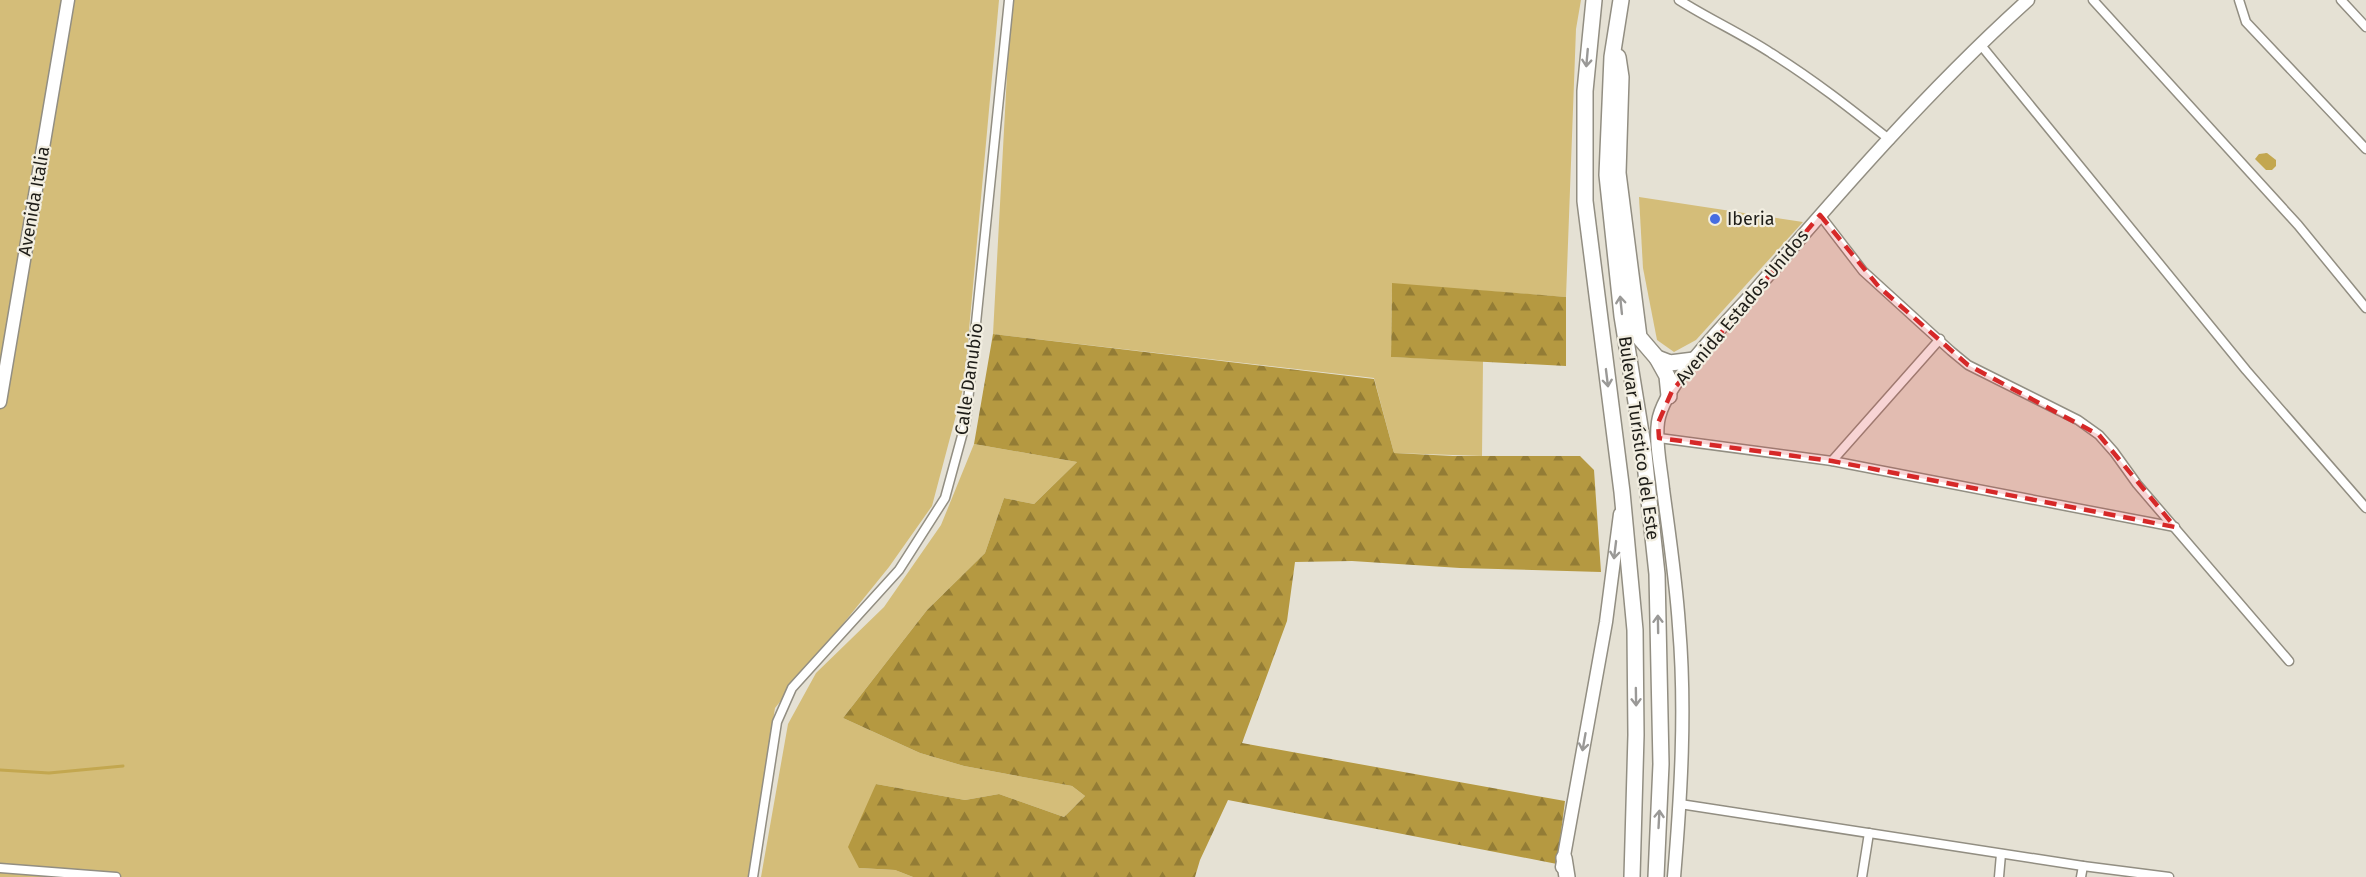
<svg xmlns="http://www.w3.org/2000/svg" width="2366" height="877" viewBox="0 0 2366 877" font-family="'Fira Sans',sans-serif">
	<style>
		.grass { fill: #d4bd79 }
		.forest { fill: url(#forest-firs) }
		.water { fill: url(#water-ripples) }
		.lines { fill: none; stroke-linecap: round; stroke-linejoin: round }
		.stream { stroke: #c3a74f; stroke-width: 3 }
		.street-casing { stroke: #928e82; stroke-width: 11 }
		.secondary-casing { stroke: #928e82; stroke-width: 15 }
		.highway-casing { stroke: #928e82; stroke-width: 18 }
		.street { stroke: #fff; stroke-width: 8 }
		.secondary { stroke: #fff; stroke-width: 12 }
		.highway { stroke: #fff; stroke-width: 15 }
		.oneway { stroke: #9a9997 }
		.marked { fill: #d62828; fill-opacity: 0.2; stroke: #d62828; stroke-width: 4.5; stroke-dasharray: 12 8; stroke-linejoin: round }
		.poi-dot { fill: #476de0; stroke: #f2eee1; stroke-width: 2 }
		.labels { text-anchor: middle; stroke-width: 4.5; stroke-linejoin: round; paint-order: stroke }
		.street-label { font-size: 18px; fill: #1e1d18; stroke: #f2eee1 }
		.poi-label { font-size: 18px; fill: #1e1d18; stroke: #f2eee1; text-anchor: start }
	</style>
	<defs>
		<pattern id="forest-firs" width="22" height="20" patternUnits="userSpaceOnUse" patternTransform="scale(1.5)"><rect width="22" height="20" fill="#b59941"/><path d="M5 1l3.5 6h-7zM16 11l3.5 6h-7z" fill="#937c35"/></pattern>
		<pattern id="water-ripples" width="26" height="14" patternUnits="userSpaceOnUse" patternTransform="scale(1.5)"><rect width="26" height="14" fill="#c3a74f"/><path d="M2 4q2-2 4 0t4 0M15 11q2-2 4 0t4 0" fill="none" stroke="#9e8741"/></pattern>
	</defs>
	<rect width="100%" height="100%" fill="#e5e1d4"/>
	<!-- grass -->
	<g class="grass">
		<polygon points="0,0 999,0 964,385 932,506 889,567 775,708 749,877 0,877"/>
		<polygon points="1011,0 1581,0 1576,29 1566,297 1392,284 1391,357 1483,361 1482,456 1394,453 1374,378 993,334"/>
		<polygon points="1639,197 1803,222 1696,340 1674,352 1657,340 1643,268"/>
		<polygon points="974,444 1077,462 1034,504 1004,498 985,553 927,610 843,718 920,753 964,766 1072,786 1085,796 1064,817 999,794 965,800 876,784 859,868 895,870 913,877 761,877 788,724 816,673 884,607 941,525"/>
	</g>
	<!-- forest -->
	<g class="forest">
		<polygon points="1392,283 1566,297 1566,366 1391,357"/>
		<polygon points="993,334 1374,379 1394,453 1453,456 1580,456 1594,470 1601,572 1460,568 1352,561 1295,562 1287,621 1242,743 1565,801 1557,864 1228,800 1200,860 1195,877 913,877 895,870 859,868 848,847 876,784 965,800 999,794 1064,817 1085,796 1072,786 964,766 920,753 843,718 927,610 985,553 1004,498 1034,504 1077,462 974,444"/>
	</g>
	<!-- water -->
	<polygon class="water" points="2267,153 2276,160 2276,166 2272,170 2266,170 2255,159 2259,154"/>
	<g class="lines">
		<!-- stream -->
		<polyline class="stream" points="0,770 49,773 123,766"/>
		<defs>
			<g id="street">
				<path d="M1679,0c30,19 63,34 92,53 42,26 80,56 119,87"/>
				<polyline points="2093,0 2298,225 2366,308"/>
				<polyline points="2239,0 2246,22 2366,149"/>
				<polyline points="2341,0 2366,27"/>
				<polyline points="1980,44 2246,370 2366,508"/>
				<polyline points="1820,215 1863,271 1951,351 1968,365 2078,420 2099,435 2114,452 2137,484 2289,661"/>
				<polyline points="1659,438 1832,461 2175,527"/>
				<polyline points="1832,461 1940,339"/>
				<polyline points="1680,804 2083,866 2169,877"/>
				<polyline points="0,868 116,877"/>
				<polyline points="753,877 777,722 792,688 899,570 945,498 966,421 1009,0"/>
				<polyline points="1862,877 1869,833"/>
				<polyline points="1999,877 2001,854"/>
				<polyline points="2081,877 2083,866"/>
			</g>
			<g id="secondary">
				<polyline points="0,402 68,0"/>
				<polyline points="1562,867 1606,622 1620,514"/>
				<path d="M1674,877c7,-83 12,-168 5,-251 -3,-46 -10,-92 -16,-137 -2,-21 -8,-46 -5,-67 5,-37 67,-98 93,-127 88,-102 177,-205 277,-295"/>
			</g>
			<g id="highway">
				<polyline points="1594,0 1585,91 1585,201 1622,492 1635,630 1636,735 1632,877"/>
				<polyline points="1621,0 1612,57 1607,175 1622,316 1643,445 1657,574 1661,764 1656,877"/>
				<polyline points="1618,57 1621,77 1618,173 1639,337 1657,358 1670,363 1694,360"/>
				<polyline points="1657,358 1667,376 1669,396"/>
				<polyline points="1564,858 1567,877"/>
			</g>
		</defs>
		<!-- street casing -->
		<use href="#street" class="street-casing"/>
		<!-- secondary casing -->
		<use href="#secondary" class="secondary-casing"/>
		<!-- highway casing -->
		<use href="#highway" class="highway-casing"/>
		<!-- street -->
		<use href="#street" class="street"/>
		<!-- secondary -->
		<use href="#secondary" class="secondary"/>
		<!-- highway -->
		<use href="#highway" class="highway"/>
	</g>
	<!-- one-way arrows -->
	<defs><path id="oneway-shaft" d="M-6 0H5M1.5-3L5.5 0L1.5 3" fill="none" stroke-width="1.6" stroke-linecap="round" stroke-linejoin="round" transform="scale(1.5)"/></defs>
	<g class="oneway">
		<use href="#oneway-shaft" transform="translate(1587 58) rotate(95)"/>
		<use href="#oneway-shaft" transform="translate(1621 305) rotate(-96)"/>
		<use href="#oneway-shaft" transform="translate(1607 378) rotate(83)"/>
		<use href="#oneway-shaft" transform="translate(1615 550) rotate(97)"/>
		<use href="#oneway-shaft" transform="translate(1658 624) rotate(-91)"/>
		<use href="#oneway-shaft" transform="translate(1636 697) rotate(89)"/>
		<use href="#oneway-shaft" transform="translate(1584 742) rotate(100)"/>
		<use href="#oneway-shaft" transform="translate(1659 819) rotate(-87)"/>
	</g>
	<!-- marked area -->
	<path class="marked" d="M1820,215l59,72 89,78 131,70 76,92 -343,-66 -173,-23 -1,-15 14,-32z"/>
	<!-- markers -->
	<circle class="poi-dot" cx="1715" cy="219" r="6"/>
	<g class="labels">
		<!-- street labels -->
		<g class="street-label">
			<text transform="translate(34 201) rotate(-80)" y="6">Avenida Italia</text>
			<text transform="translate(1742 307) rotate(-50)" y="6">Avenida Estados Unidos</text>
			<text transform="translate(969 379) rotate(-82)" y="6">Calle Danubio</text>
			<text transform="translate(1639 438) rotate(82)" y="6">Bulevar Turístico del Este</text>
		</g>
		<!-- poi labels -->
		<g class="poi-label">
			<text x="1727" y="225">Iberia</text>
		</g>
	</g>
</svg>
